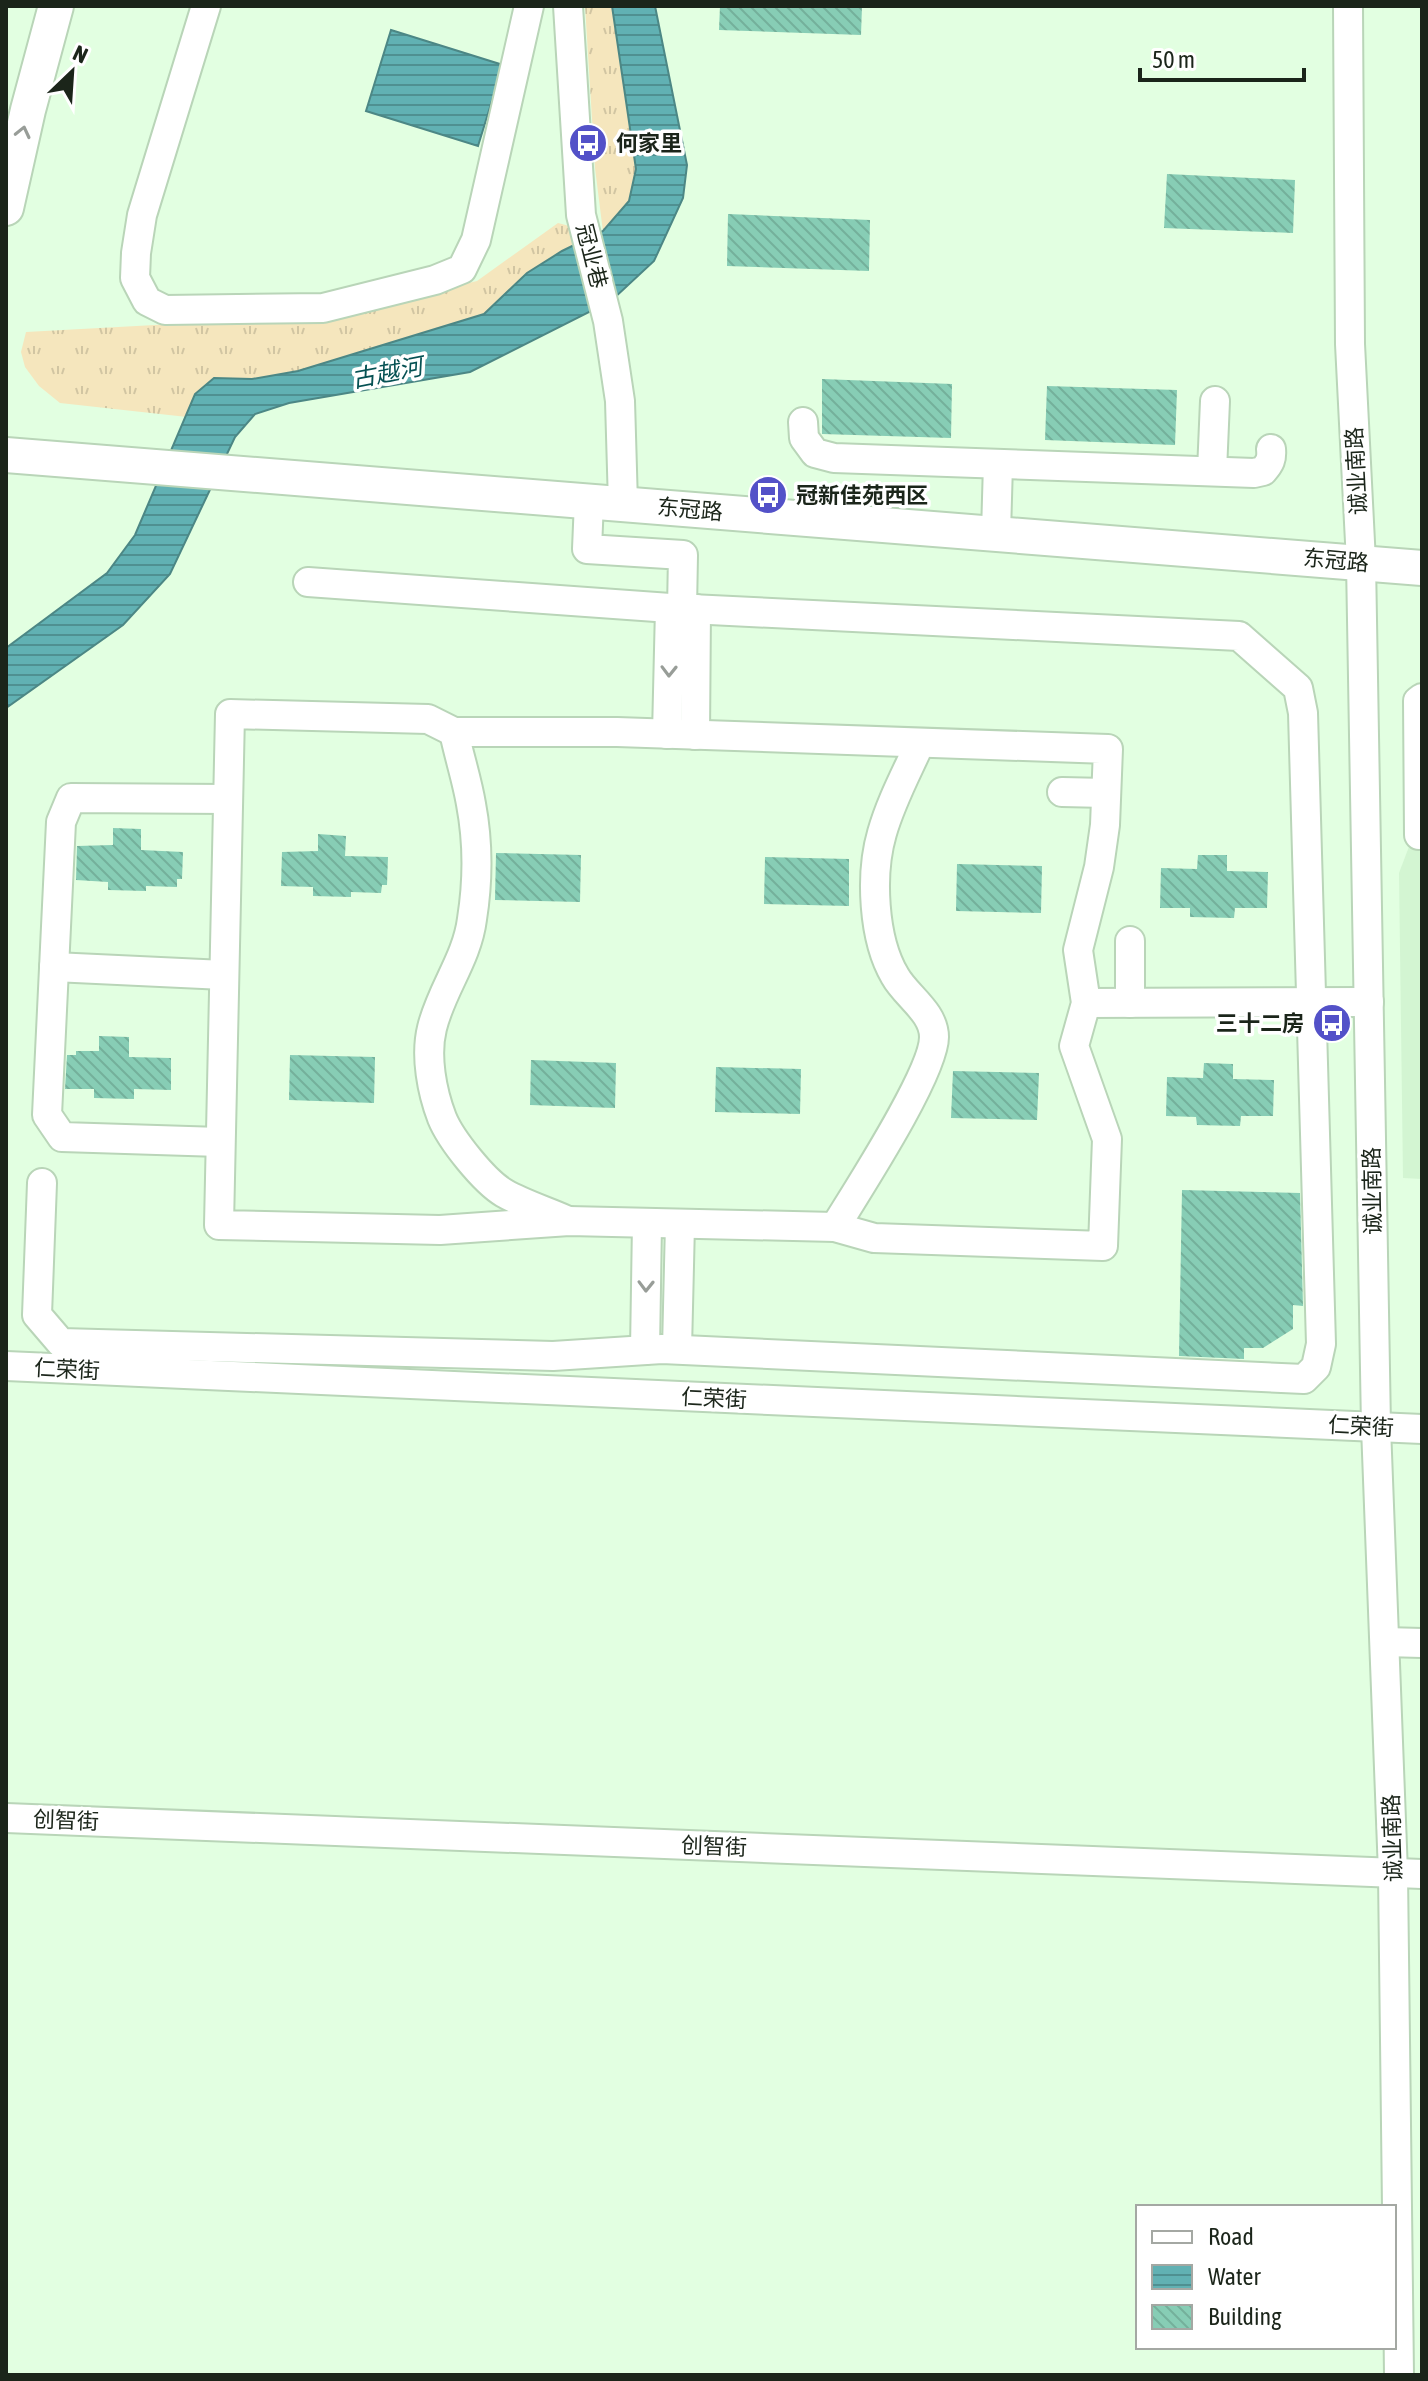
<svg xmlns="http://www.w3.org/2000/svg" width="1428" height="2381" viewBox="0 0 1428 2381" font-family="'Asap Condensed','Noto Sans SC',sans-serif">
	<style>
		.built { fill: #d3f5d2 }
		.grass { fill: url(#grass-tufts) }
		.water { fill: url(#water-rules); stroke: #4c8785; stroke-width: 2 }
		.building { fill: url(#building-back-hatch) }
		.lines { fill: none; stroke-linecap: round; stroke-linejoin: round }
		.minor-casing { stroke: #b9d5b8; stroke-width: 32 }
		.major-casing { stroke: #b9d5b8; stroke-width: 38 }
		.minor { stroke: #fff; stroke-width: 28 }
		.major { stroke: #fff; stroke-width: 34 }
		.oneway { stroke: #989d98 }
		.labels { text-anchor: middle; stroke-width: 7; stroke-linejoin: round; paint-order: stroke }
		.poi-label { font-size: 22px; font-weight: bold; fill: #1b251a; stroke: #fff; text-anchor: start }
		.street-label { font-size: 22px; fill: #1b251a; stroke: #fff }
		.water-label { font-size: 24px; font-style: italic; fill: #065153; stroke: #fff }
	</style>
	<defs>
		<pattern id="grass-tufts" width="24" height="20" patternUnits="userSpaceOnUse" patternTransform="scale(2)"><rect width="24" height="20" fill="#f5e6bd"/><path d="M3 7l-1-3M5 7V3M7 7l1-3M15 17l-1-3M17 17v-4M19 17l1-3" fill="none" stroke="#d1c5a2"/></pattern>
		<pattern id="water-rules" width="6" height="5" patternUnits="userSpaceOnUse" patternTransform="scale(2)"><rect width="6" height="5" fill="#61b1b3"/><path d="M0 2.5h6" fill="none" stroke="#4f9091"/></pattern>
		<pattern id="building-back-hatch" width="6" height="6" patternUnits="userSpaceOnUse" patternTransform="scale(2)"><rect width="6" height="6" fill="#87cdb5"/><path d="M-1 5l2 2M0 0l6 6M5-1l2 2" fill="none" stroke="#74b09b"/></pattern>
	</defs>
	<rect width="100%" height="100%" fill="#e2ffe1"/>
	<!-- built -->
	<polygon class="built" points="1410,844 1422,844 1422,1179 1403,1178 1399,873"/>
	<!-- grass -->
	<g class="grass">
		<polygon points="585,6 612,6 636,169 629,201 603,232 595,168"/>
		<polygon points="558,223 573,227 582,242 527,273 484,314 298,371 252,379 214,378 195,394 187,417 60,403 39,386 25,367 21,352 26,332 338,315 477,281"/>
	</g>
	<!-- water -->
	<g class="water">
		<polygon points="612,6 655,6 687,165 683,198 654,261 611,301 470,372 289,403 255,414 235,437 170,574 123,625 6,708 6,648 107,573 135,535 195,394 214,378 252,379 298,371 484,314 527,273 562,251 603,231 629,201 636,169"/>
		<polygon points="391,30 503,65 478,146 366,111"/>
	</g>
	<!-- building -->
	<g class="building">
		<polygon points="720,6 862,6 861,35 719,30"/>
		<polygon points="1167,174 1295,180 1293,233 1164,228"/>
		<polygon points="728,214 870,220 869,271 727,266"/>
		<polygon points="822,379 952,384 951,438 822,434"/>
		<polygon points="1047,386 1177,390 1175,445 1045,440"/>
		<polygon points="113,828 141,829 141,850 183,852 182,879 177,879 177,887 146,886 146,891 108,890 108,882 76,880 77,846 113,845"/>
		<polygon points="318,834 346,836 345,856 388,857 387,885 382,885 381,893 351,892 351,897 313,896 313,887 281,886 282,852 318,851"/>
		<polygon points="496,853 581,855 580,902 495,900"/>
		<polygon points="1198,855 1227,855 1227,871 1268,872 1267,908 1235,908 1234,918 1190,917 1190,908 1160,908 1161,868 1197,869"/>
		<polygon points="765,857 849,859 849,906 764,904"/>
		<polygon points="957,864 1042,866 1041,913 956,911"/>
		<polygon points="99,1036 129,1037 129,1057 171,1058 171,1090 134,1089 134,1099 94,1098 94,1089 65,1089 67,1055 76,1055 76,1051 99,1051"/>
		<polygon points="290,1055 375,1057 374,1103 289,1100"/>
		<polygon points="531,1060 616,1063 615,1108 530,1105"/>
		<polygon points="1204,1063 1233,1064 1233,1079 1274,1080 1273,1116 1241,1116 1240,1126 1197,1125 1196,1117 1166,1116 1167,1077 1203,1078"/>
		<polygon points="716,1067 801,1069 800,1114 715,1112"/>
		<polygon points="953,1071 1039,1073 1037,1120 951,1118"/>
		<polygon points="1182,1190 1300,1193 1303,1306 1293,1305 1293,1329 1263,1348 1244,1348 1244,1359 1179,1356"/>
	</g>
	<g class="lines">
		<defs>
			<g id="minor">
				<polyline points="206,6 142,215 136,253 135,278 147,301 165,310 323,308 435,280 462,269 476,240 529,6"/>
				<polyline points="568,6 581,215 608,321 620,401 623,504"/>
				<polyline points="1348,6 1350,344 1361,562 1376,1427 1393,1873 1399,2375"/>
				<path d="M803,422l1,16 11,15 19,5 420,15 9,-2c7,-8 9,-12 8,-22"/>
				<polyline points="1212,471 1215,401"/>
				<polyline points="589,501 587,549 683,555 682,609"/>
				<polyline points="996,533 998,464"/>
				<polygon points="230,714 428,719 454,732 617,732 1108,749 1105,825 1099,867 1078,950 1086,1003 1074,1046 1107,1139 1103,1246 874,1238 835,1227 569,1221 440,1230 219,1225"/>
				<path d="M454,732c5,24 13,48 17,72 7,37 7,77 1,115 -5,40 -31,71 -40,109 -7,28 0,64 10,90 9,22 42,63 62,75 19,11 42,18 62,27"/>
				<polyline points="667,734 670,608"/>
				<polyline points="695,735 696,609"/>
				<polyline points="1062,792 1106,793"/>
				<polyline points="1419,835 1418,701 1422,698"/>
				<polyline points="54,967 224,975"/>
				<polyline points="1086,1003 1369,1002"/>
				<polyline points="1130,1003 1130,941"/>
				<polyline points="220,1142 62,1137 47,1115 61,822 71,798 228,799"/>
				<polyline points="42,1183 37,1315 61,1343 553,1356 662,1349 1304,1379 1316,1367 1321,1344 1303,713 1298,688 1239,636 670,608 308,582"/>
				<path d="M835,1227c22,-36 99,-154 99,-190 0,-25 -28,-41 -39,-61 -22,-37 -25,-102 -13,-143 9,-32 25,-61 38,-90"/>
				<polyline points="677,1349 680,1224"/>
				<polyline points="645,1350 647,1223"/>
				<polyline points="6,1366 1422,1429"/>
				<polyline points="1385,1642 1422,1643"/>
				<polyline points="6,1818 1422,1874"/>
			</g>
			<g id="major">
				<polyline points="6,208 28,110 56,6"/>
				<polyline points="6,455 1422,568"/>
			</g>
		</defs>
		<!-- minor casing -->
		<use href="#minor" class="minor-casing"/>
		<!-- major casing -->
		<use href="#major" class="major-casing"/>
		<!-- minor -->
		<use href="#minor" class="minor"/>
		<!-- major -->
		<use href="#major" class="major"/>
	</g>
	<!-- one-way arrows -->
	<defs><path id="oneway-chevron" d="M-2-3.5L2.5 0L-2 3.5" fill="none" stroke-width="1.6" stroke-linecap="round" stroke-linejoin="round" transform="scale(2)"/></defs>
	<g class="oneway">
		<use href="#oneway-chevron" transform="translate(23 132) rotate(-77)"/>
		<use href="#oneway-chevron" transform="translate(669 671) rotate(91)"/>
		<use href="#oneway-chevron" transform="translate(646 1286) rotate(91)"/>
	</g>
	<!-- icons -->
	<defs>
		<symbol id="bus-disc" viewBox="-11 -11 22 22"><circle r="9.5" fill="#5351c8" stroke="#fff"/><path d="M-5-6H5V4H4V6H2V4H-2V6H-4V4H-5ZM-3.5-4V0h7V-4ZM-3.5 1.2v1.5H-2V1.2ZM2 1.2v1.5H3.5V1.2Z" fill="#fff"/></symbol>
	</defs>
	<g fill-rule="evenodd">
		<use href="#bus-disc" x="566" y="121" width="44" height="44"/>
		<use href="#bus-disc" x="746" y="473" width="44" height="44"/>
		<use href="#bus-disc" x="1310" y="1001" width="44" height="44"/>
	</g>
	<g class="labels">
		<!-- poi labels -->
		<g class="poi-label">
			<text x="616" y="151">何家里</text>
			<text x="796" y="503">冠新佳苑西区</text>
			<text x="1304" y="1031" text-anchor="end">三十二房</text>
		</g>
		<!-- street labels -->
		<g class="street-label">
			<text transform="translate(592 256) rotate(76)" y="8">冠业巷</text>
			<text transform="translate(1356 471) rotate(-93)" y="8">诚业南路</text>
			<text transform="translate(690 509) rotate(5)" y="8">东冠路</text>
			<text transform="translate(1336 560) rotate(5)" y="8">东冠路</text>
			<text transform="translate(1372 1191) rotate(-91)" y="8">诚业南路</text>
			<text transform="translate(67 1369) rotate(3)" y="8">仁荣街</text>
			<text transform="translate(714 1398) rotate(3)" y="8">仁荣街</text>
			<text transform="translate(1361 1426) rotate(3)" y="8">仁荣街</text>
			<text transform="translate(66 1820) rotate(2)" y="8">创智街</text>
			<text transform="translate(1392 1838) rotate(-92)" y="8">诚业南路</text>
			<text transform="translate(714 1846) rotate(2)" y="8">创智街</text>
		</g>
		<!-- water labels -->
		<g class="water-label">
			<text transform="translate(387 373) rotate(-11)" y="8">古越河</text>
		</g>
	</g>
	<!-- border -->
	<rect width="1428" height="2381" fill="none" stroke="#1b251a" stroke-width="16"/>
	<!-- legend -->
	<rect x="1136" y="2205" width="260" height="144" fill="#ffffff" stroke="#a4a8a3" stroke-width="2"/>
	<rect x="1152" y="2231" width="40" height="12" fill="#ffffff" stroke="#a4a8a3" stroke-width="2"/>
	<text x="1208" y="2245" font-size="24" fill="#1b251a">Road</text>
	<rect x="1152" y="2265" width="40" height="24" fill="url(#water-rules)" stroke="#a4a8a3" stroke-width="2"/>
	<text x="1208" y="2285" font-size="24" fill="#1b251a">Water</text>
	<rect x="1152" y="2305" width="40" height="24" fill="url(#building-back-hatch)" stroke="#a4a8a3" stroke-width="2"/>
	<text x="1208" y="2325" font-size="24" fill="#1b251a">Building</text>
	<!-- north arrow -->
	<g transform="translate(72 72) rotate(25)" stroke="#ffffff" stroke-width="6" paint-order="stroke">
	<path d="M0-6L14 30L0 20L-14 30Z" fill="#1b251a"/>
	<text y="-12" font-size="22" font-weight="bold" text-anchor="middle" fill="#1b251a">N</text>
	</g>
	<!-- scale -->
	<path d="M1140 68v12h164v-12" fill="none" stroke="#1b251a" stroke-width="4"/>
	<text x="1152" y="68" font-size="24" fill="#1b251a" stroke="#ffffff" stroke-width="6" paint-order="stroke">50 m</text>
</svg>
